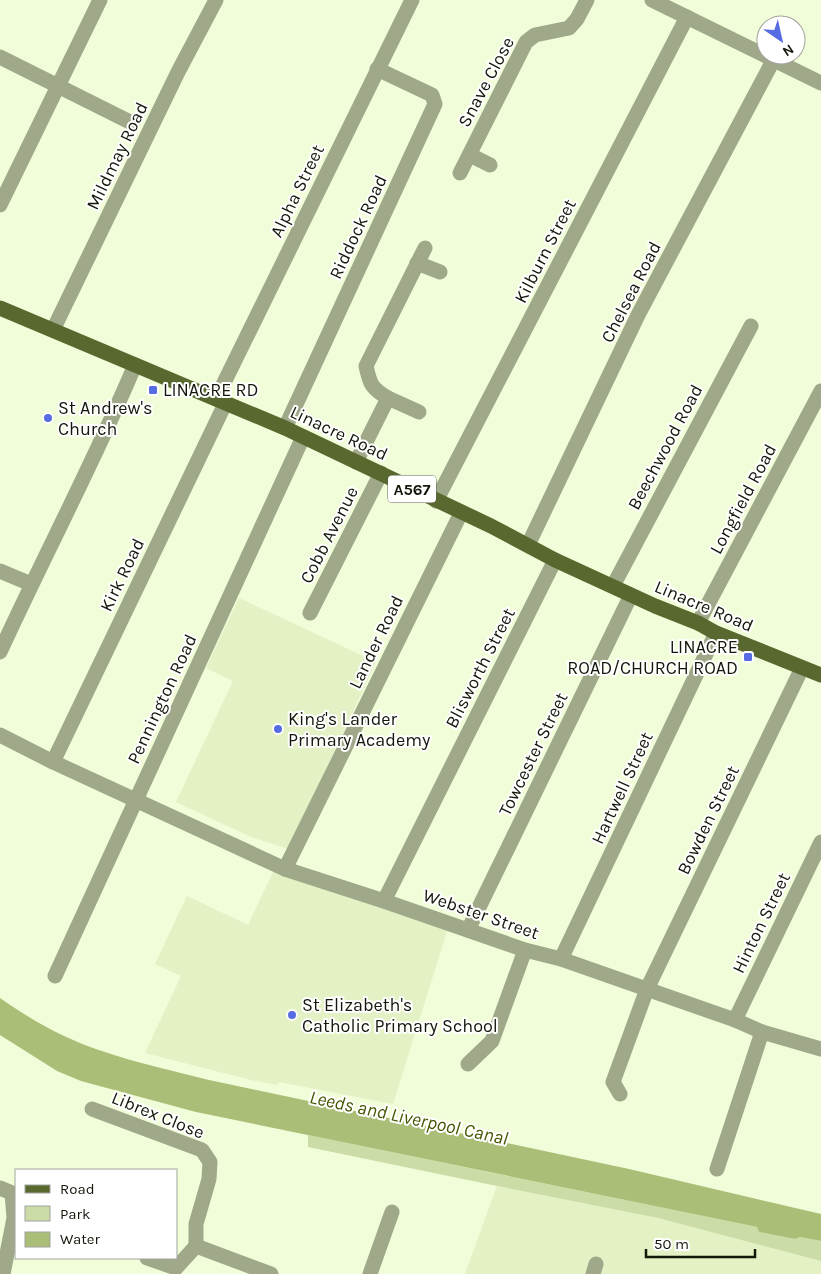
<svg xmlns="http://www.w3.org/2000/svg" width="821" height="1274" viewBox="0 0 821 1274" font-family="Karla,sans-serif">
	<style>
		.built { fill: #e3f1c5 }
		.green { fill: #cbdca6 }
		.water { fill: #aabe77 }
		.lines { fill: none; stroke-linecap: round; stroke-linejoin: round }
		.minor { stroke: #9fa98a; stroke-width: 15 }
		.major { stroke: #59682f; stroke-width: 15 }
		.poi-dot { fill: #576ce3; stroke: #fff; stroke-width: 2 }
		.labels { text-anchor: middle; stroke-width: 4; stroke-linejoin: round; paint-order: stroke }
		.shield { fill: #fff; stroke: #5a5d54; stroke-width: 1 }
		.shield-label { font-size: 16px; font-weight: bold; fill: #14180b }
		.street-label { font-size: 18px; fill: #14180b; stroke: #fff }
		.poi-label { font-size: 18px; fill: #14180b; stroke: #fff; text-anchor: start }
		.water-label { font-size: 19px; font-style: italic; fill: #465703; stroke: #fff }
	</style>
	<rect width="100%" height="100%" fill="#f1fcd8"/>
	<!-- built -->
	<g class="built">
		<polygon points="239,598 376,662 289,849 251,837 176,802 233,681 206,668"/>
		<polygon points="274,870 448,928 393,1104 279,1082 278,1085 251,1080 145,1053 181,976 155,964 187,896 248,925"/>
		<polygon points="497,1186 658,1218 821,1261 821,1274 465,1274"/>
	</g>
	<!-- green -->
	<polygon class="green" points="308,1135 757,1227 759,1232 795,1239 800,1237 821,1241 821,1261 658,1218 497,1186 308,1147"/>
	<!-- water -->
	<path class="water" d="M0,998c20,14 41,27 62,37 43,21 100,33 147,45l420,89 192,45v27l-21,-4 -5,2 -36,-7 -2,-5 -561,-115 -115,-31 -24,-10 -57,-36z"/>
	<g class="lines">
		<!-- minor -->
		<g class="minor">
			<polyline points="652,0 821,83"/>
			<polyline points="0,57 132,123"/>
			<polyline points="470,155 490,165"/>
			<polyline points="460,173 526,42 535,35 569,28 577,19 587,0"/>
			<polyline points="0,205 100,0"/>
			<polyline points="417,263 440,272"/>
			<polyline points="53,330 178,72 216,0"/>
			<polyline points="388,398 419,412"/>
			<polyline points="216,399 412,0"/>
			<polyline points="285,428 435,104 432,95 377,69"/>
			<path d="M356,462l32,-64c-17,-10 -18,-14 -22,-32l59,-118"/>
			<polyline points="436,501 687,17"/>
			<polyline points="528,545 638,315 774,59"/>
			<polyline points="0,571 31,584"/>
			<polyline points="613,586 751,326"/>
			<polyline points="310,613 381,473"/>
			<polyline points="698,623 821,391"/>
			<path d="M0,652c44,-96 94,-190 135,-287"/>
			<polyline points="0,735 53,762 285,869 384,901 525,950 561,959 735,1020 762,1032 821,1049"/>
			<polyline points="53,762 225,404"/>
			<polyline points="285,869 461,513"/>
			<polyline points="384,901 555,560"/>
			<polyline points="468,930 631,595"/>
			<polyline points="561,959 716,633"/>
			<polyline points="55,976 303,437"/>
			<polyline points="735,1020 821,842"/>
			<polyline points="468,1064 492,1041 525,950"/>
			<polyline points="620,1094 613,1082 647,989 802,668"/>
			<polyline points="92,1109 202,1150 210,1162 209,1179 196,1224 196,1246"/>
			<polyline points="717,1169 762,1032"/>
			<polyline points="0,1188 12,1193 14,1218 3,1274"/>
			<polyline points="147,1258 176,1268 196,1246 271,1274"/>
			<polyline points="370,1274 392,1212"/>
			<polyline points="593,1274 596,1264"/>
		</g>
		<!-- major -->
		<polyline class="major" points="0,308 285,428 491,526 555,560 655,606 698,623 716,633 821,675"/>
	</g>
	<!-- markers -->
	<g class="poi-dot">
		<rect x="148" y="385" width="10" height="10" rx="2.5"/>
		<circle cx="48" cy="418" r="5"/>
		<rect x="743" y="652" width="10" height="10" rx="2.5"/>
		<circle cx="278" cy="729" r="5"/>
		<circle cx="292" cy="1015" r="5"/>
	</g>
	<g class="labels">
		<!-- shield labels -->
		<rect class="shield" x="388" y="475.5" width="48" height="27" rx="4"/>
		<g class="shield-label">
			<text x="412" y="495">A567</text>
		</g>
		<!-- street labels -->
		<g class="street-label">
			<text transform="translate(486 82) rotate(-62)" y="6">Snave Close</text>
			<text transform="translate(117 156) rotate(-64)" y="6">Mildmay Road</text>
			<text transform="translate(297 191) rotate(-64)" y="6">Alpha Street</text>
			<text transform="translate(358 227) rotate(-65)" y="6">Riddock Road</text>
			<text transform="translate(545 251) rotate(-63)" y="6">Kilburn Street</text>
			<text transform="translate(631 292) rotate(-63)" y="6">Chelsea Road</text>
			<text transform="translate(339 433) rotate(25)" y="6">Linacre Road</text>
			<text transform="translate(665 447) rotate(-62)" y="6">Beechwood Road</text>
			<text transform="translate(743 499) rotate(-62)" y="6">Longfield Road</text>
			<text transform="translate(329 535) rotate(-63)" y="6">Cobb Avenue</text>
			<text transform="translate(122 575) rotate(-64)" y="6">Kirk Road</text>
			<text transform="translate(704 606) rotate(23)" y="6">Linacre Road</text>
			<text transform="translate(376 642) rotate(-64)" y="6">Lander Road</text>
			<text transform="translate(480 668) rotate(-63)" y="6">Blisworth Street</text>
			<text transform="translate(162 699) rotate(-65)" y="6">Pennington Road</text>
			<text transform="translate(533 754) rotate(-64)" y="6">Towcester Street</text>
			<text transform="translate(622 788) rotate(-65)" y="6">Hartwell Street</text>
			<text transform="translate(708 820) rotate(-64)" y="6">Bowden Street</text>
			<text transform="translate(481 914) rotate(19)" y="6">Webster Street</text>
			<text transform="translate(761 923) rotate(-64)" y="6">Hinton Street</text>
			<text transform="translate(158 1115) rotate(22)" y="6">Librex Close</text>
		</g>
		<!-- poi labels -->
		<g class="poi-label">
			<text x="163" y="396">LINACRE RD</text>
			<text x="58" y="414">St Andrew's<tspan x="58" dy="21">Church</tspan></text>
			<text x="738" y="653" text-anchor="end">LINACRE<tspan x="738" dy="21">ROAD/CHURCH ROAD</tspan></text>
			<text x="288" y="725">King's Lander<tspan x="288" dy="21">Primary Academy</tspan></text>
			<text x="302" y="1011">St Elizabeth's<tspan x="302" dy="21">Catholic Primary School</tspan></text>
		</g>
		<!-- water labels -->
		<g class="water-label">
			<text transform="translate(409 1117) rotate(12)" y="7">Leeds and Liverpool Canal</text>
		</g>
	</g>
	<!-- legend -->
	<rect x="15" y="1169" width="162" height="90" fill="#ffffff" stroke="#a1a39d"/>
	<rect x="25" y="1185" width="25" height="8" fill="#59682f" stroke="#a1a39d"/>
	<text x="60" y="1194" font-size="15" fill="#14180b">Road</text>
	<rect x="25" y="1206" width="25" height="15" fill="#cbdca6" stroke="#a1a39d"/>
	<text x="60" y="1219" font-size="15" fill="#14180b">Park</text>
	<rect x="25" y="1232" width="25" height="15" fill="#aabe77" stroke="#a1a39d"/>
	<text x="60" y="1244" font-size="15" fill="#14180b">Water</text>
	<!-- north arrow -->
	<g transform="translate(781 40) rotate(146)"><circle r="24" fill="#ffffff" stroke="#a1a39d"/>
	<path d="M0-4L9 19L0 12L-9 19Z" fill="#576ce3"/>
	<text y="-8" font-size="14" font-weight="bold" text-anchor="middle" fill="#14180b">N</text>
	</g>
	<!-- scale -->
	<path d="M646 1249v8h109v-8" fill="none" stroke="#14180b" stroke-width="2.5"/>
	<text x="654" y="1249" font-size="15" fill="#14180b" stroke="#ffffff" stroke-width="4" paint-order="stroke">50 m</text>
</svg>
